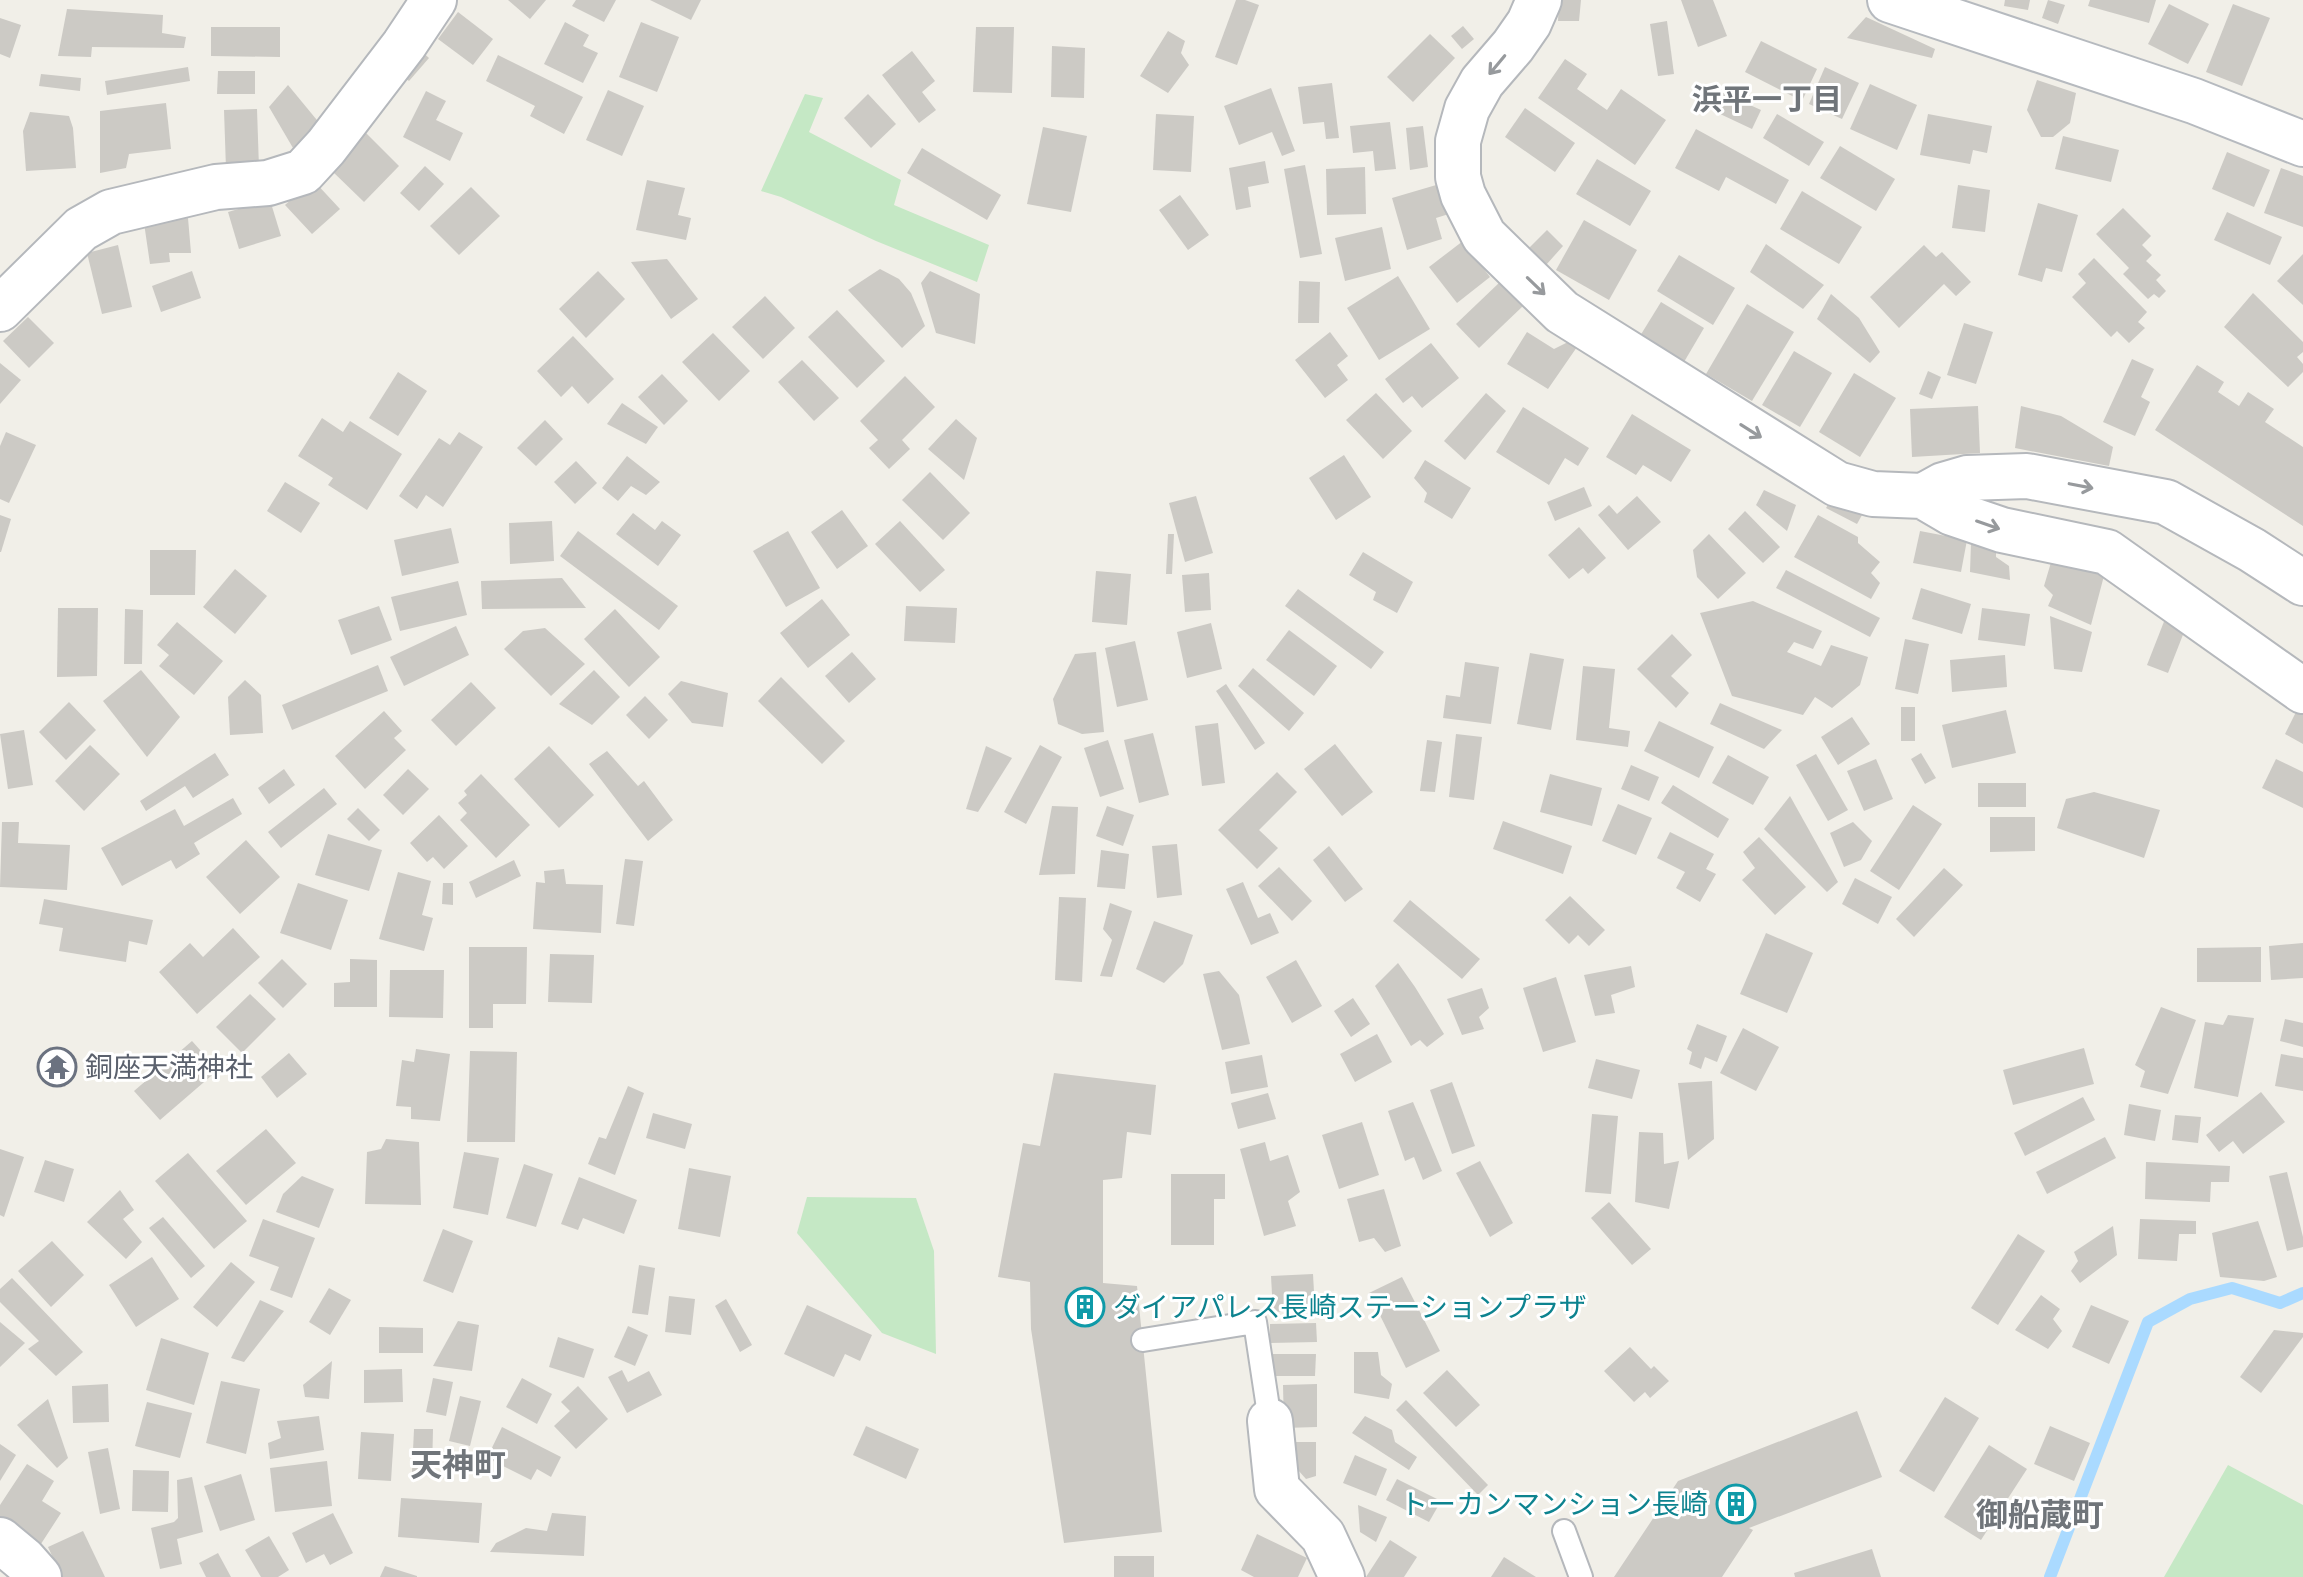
<svg xmlns="http://www.w3.org/2000/svg" width="2303" height="1577" viewBox="0 0 2303 1577" font-family="'Public Sans','Noto Sans JP',sans-serif">
	<style>
		.green { fill: #c5e8c5 }
		.lines { fill: none; stroke-linecap: round; stroke-linejoin: round }
		.stream { stroke: #aadaff; stroke-width: 12 }
		.building { fill: #cccac5 }
		.lane-casing { stroke: #b5b8bc; stroke-width: 26 }
		.street-casing { stroke: #b5b8bc; stroke-width: 48 }
		.secondary-casing { stroke: #b6babf; stroke-width: 48 }
		.lane { stroke: #fff; stroke-width: 22 }
		.street { stroke: #fff; stroke-width: 44 }
		.secondary { stroke: #fff; stroke-width: 44 }
		.oneway { stroke: #979a9d }
		.labels { text-anchor: middle; stroke-width: 6; stroke-linejoin: round; paint-order: stroke }
		.worship-label { font-size: 28px; fill: #5b616d; stroke: #fff; text-anchor: start }
		.culture-label { font-size: 28px; fill: #0d838f; stroke: #fff; text-anchor: start }
		.neighbourhood-label { font-size: 30px; font-weight: bold; fill: #70757a; stroke: #fff }
		.quarter-label { font-size: 32px; font-weight: bold; fill: #70757a; stroke: #fff }
	</style>
	<rect width="100%" height="100%" fill="#f1efe8"/>
	<!-- green -->
	<g class="green">
		<polygon points="805,94 823,98 809,132 901,180 894,205 989,245 977,282 876,241 781,197 761,191"/>
		<polygon points="807,1197 916,1198 934,1251 936,1354 882,1333 797,1233"/>
		<polygon points="2228,1465 2303,1505 2303,1577 2164,1577"/>
	</g>
	<g class="lines">
		<!-- stream -->
		<polyline class="stream" points="2050,1577 2148,1322 2190,1299 2232,1288 2280,1303 2303,1293"/>
	</g>
	<!-- building -->
	<g class="building">
		<polygon points="508,0 546,0 530,19"/>
		<polygon points="576,0 616,0 604,22 572,6"/>
		<polygon points="650,0 701,0 691,20"/>
		<polygon points="1236,0 1245,0 1259,5 1237,65 1215,57"/>
		<polygon points="1559,0 1581,0 1579,21 1558,21"/>
		<polygon points="1681,0 1713,0 1727,36 1698,47"/>
		<polygon points="2005,0 2030,0 2028,10 2004,6"/>
		<polygon points="2048,0 2065,5 2058,24 2042,18"/>
		<polygon points="2090,0 2156,0 2149,23 2088,6"/>
		<polygon points="2169,4 2209,24 2188,64 2148,44"/>
		<polygon points="2233,4 2270,18 2242,86 2206,72"/>
		<polygon points="67,9 163,15 162,33 186,37 184,48 92,47 91,57 58,56"/>
		<polygon points="458,12 493,39 473,65 438,39"/>
		<polygon points="1866,17 1935,49 1932,58 1847,38"/>
		<polygon points="0,18 21,25 10,58 0,54"/>
		<polygon points="1667,21 1674,74 1658,76 1650,24"/>
		<polygon points="565,22 589,35 583,46 598,53 583,83 544,64"/>
		<polygon points="641,22 679,37 657,92 619,77"/>
		<polygon points="1463,26 1474,39 1462,49 1451,36"/>
		<polygon points="211,27 280,27 280,57 211,56"/>
		<polygon points="976,27 1014,27 1012,93 973,92"/>
		<polygon points="1168,31 1185,41 1181,53 1189,65 1168,93 1140,76"/>
		<polygon points="1430,34 1455,58 1413,102 1387,77"/>
		<polygon points="1761,41 1817,69 1802,101 1745,72"/>
		<polygon points="1052,46 1085,48 1084,98 1051,97"/>
		<polygon points="419,49 429,58 409,81 399,73"/>
		<polygon points="912,51 935,81 922,92 936,110 919,123 882,75"/>
		<polygon points="498,55 583,97 564,134 530,116 535,106 486,81"/>
		<polygon points="1565,59 1587,74 1577,89 1607,110 1621,89 1666,120 1635,165 1538,98"/>
		<polygon points="188,67 190,81 107,95 105,81"/>
		<polygon points="1825,67 1859,83 1842,119 1809,104"/>
		<polygon points="218,71 255,71 255,94 217,94"/>
		<polygon points="41,74 81,78 80,91 39,86"/>
		<polygon points="2037,80 2076,93 2070,123 2053,137 2041,137 2027,110"/>
		<polygon points="1332,83 1339,138 1326,139 1324,122 1303,124 1298,87"/>
		<polygon points="1870,84 1917,105 1897,150 1850,129"/>
		<polygon points="288,85 321,125 293,148 269,107"/>
		<polygon points="1710,87 1761,110 1752,129 1701,105"/>
		<polygon points="1271,88 1295,151 1282,156 1272,132 1239,145 1224,106"/>
		<polygon points="608,90 644,106 622,156 586,140"/>
		<polygon points="426,91 446,101 436,120 463,133 450,161 403,137"/>
		<polygon points="868,94 896,124 871,148 844,118"/>
		<polygon points="166,103 171,149 129,154 126,168 100,173 100,111"/>
		<polygon points="1525,108 1575,143 1555,172 1505,137"/>
		<polygon points="257,109 259,168 226,169 224,110"/>
		<polygon points="30,112 69,116 73,128 76,168 26,171 23,131"/>
		<polygon points="1156,114 1194,116 1191,172 1153,170"/>
		<polygon points="1777,114 1824,142 1809,166 1763,138"/>
		<polygon points="1928,114 1992,126 1987,153 1973,150 1970,164 1920,155"/>
		<polygon points="1390,122 1396,169 1375,171 1373,151 1353,153 1350,126"/>
		<polygon points="1423,126 1428,167 1410,170 1406,128"/>
		<polygon points="1043,127 1087,136 1071,212 1027,204"/>
		<polygon points="1696,129 1789,180 1776,204 1726,177 1719,191 1675,168"/>
		<polygon points="366,133 399,166 364,202 330,169"/>
		<polygon points="2063,136 2119,150 2111,182 2055,169"/>
		<polygon points="1840,146 1895,179 1876,211 1820,178"/>
		<polygon points="922,148 1001,195 987,220 907,173"/>
		<polygon points="2227,152 2270,170 2254,207 2212,189"/>
		<polygon points="1597,159 1651,191 1630,226 1576,194"/>
		<polygon points="1265,161 1269,183 1248,187 1251,207 1236,210 1229,168"/>
		<polygon points="1305,165 1322,254 1300,258 1284,169"/>
		<polygon points="425,166 444,184 419,211 400,193"/>
		<polygon points="1365,167 1366,214 1327,215 1326,169"/>
		<polygon points="2281,168 2303,176 2303,227 2264,213"/>
		<polygon points="313,180 340,209 312,234 285,205"/>
		<polygon points="647,180 685,188 678,215 691,218 686,240 636,230"/>
		<polygon points="1443,183 1452,213 1436,218 1442,239 1407,250 1392,198"/>
		<polygon points="1958,185 1990,190 1985,232 1952,228"/>
		<polygon points="471,187 500,216 459,255 430,226"/>
		<polygon points="1802,191 1862,227 1839,264 1780,229"/>
		<polygon points="1180,195 1209,235 1188,250 1159,210"/>
		<polygon points="270,200 281,236 239,249 228,212"/>
		<polygon points="2038,203 2078,215 2062,272 2046,268 2042,282 2018,275"/>
		<polygon points="2123,208 2151,236 2142,245 2152,255 2146,261 2161,275 2156,280 2166,291 2159,298 2154,294 2148,299 2123,274 2129,268 2096,234"/>
		<polygon points="2227,212 2282,237 2270,265 2214,240"/>
		<polygon points="188,218 191,253 169,253 170,262 150,264 144,223"/>
		<polygon points="1584,220 1637,250 1609,300 1556,270"/>
		<polygon points="1382,227 1391,269 1345,281 1335,238"/>
		<polygon points="1547,230 1563,246 1546,265 1529,248"/>
		<polygon points="1463,241 1490,277 1457,303 1429,267"/>
		<polygon points="1766,244 1824,285 1803,309 1750,272"/>
		<polygon points="118,245 132,307 102,314 87,253"/>
		<polygon points="1924,245 1936,257 1942,252 1971,282 1956,296 1944,284 1899,328 1870,297"/>
		<polygon points="2303,254 2303,305 2277,281"/>
		<polygon points="1679,255 1735,288 1713,325 1657,291"/>
		<polygon points="2094,258 2147,312 2138,322 2145,328 2129,343 2117,331 2111,337 2072,297 2086,283 2078,274"/>
		<polygon points="667,259 698,299 671,319 631,262"/>
		<polygon points="880,269 899,279 911,293 925,326 902,348 848,290"/>
		<polygon points="192,271 201,298 161,312 152,286"/>
		<polygon points="598,271 625,299 586,338 559,309"/>
		<polygon points="930,271 980,294 975,344 936,333 921,283"/>
		<polygon points="1398,276 1430,329 1379,360 1347,308"/>
		<polygon points="1299,281 1320,282 1319,323 1298,323"/>
		<polygon points="1500,282 1523,306 1479,348 1456,324"/>
		<polygon points="2253,293 2303,342 2303,352 2297,357 2303,364 2303,372 2288,387 2224,327"/>
		<polygon points="1831,294 1859,318 1880,352 1870,363 1817,319"/>
		<polygon points="765,296 795,328 763,359 732,327"/>
		<polygon points="1661,302 1704,328 1684,362 1640,336"/>
		<polygon points="1747,304 1794,332 1752,401 1706,374"/>
		<polygon points="837,310 885,361 857,388 808,337"/>
		<polygon points="28,317 54,343 29,368 3,341"/>
		<polygon points="1964,323 1993,332 1976,384 1947,375"/>
		<polygon points="1330,332 1348,356 1337,365 1348,380 1325,398 1295,360"/>
		<polygon points="1527,332 1554,349 1570,341 1577,347 1548,389 1507,364"/>
		<polygon points="713,333 750,371 719,401 682,362"/>
		<polygon points="573,336 614,379 588,404 572,386 561,397 537,371"/>
		<polygon points="1431,343 1459,378 1422,408 1412,396 1403,403 1385,379"/>
		<polygon points="1794,351 1832,373 1800,427 1762,405"/>
		<polygon points="2132,359 2154,369 2141,397 2150,402 2135,436 2103,422"/>
		<polygon points="802,360 839,398 814,421 778,382"/>
		<polygon points="0,363 21,380 0,404"/>
		<polygon points="2197,365 2224,382 2218,392 2239,406 2248,392 2274,409 2265,422 2303,447 2303,526 2155,430"/>
		<polygon points="1928,371 1941,377 1932,399 1919,394"/>
		<polygon points="398,372 427,391 398,436 369,418"/>
		<polygon points="1854,373 1896,398 1860,457 1819,432"/>
		<polygon points="662,374 688,401 664,425 638,397"/>
		<polygon points="905,376 935,407 902,440 910,449 889,469 869,448 878,440 860,421"/>
		<polygon points="1376,393 1412,431 1383,459 1346,420"/>
		<polygon points="1486,393 1506,411 1465,460 1444,441"/>
		<polygon points="622,403 658,427 646,444 607,424"/>
		<polygon points="1978,406 1980,453 1912,457 1910,409"/>
		<polygon points="2021,406 2061,416 2113,447 2109,466 2015,448"/>
		<polygon points="1523,407 1589,448 1578,466 1565,458 1549,485 1496,452"/>
		<polygon points="1632,414 1691,450 1671,482 1643,465 1636,475 1606,457"/>
		<polygon points="322,418 343,432 350,421 402,454 367,510 328,485 333,478 298,456"/>
		<polygon points="956,419 977,438 964,480 928,449"/>
		<polygon points="545,420 563,439 536,466 517,448"/>
		<polygon points="6,432 36,445 9,503 0,499 0,446"/>
		<polygon points="459,432 483,447 443,507 426,495 417,509 399,496 439,438 450,445"/>
		<polygon points="1344,455 1371,497 1336,520 1309,478"/>
		<polygon points="627,456 660,482 646,495 631,486 618,501 602,488"/>
		<polygon points="1425,460 1471,488 1452,519 1424,502 1427,493 1414,478"/>
		<polygon points="576,461 597,483 575,504 554,482"/>
		<polygon points="930,472 970,513 943,540 902,500"/>
		<polygon points="285,482 320,503 301,533 267,511"/>
		<polygon points="1584,487 1592,506 1555,521 1547,502"/>
		<polygon points="1764,490 1796,505 1787,531 1756,505"/>
		<polygon points="1196,496 1213,553 1185,562 1169,503"/>
		<polygon points="1637,496 1661,522 1628,550 1598,515 1609,505 1617,514"/>
		<polygon points="1832,498 1862,515 1857,524 1826,508"/>
		<polygon points="842,510 868,546 837,569 811,532"/>
		<polygon points="1745,511 1780,547 1763,563 1728,529"/>
		<polygon points="633,513 655,530 662,521 681,535 658,566 616,534"/>
		<polygon points="0,515 11,519 1,552 0,552"/>
		<polygon points="1818,515 1858,537 1858,543 1880,562 1871,573 1880,583 1871,599 1794,557"/>
		<polygon points="552,521 554,561 510,564 509,523"/>
		<polygon points="900,521 945,570 920,592 875,544"/>
		<polygon points="1579,527 1606,558 1588,574 1583,568 1569,579 1548,555"/>
		<polygon points="451,528 459,563 402,576 394,540"/>
		<polygon points="578,531 678,606 659,630 560,556"/>
		<polygon points="788,531 820,588 786,607 753,551"/>
		<polygon points="1920,531 1967,540 1961,572 1913,563"/>
		<polygon points="1168,534 1174,534 1172,574 1166,574"/>
		<polygon points="1709,534 1746,573 1718,599 1697,577 1693,550"/>
		<polygon points="1971,543 1996,543 1996,557 2009,566 2010,580 1970,572"/>
		<polygon points="150,550 196,550 195,595 150,595"/>
		<polygon points="1363,552 1413,582 1397,613 1373,600 1376,592 1349,575"/>
		<polygon points="2052,559 2105,572 2091,625 2048,606 2053,595 2044,586"/>
		<polygon points="235,569 267,596 235,634 203,607"/>
		<polygon points="1786,570 1880,618 1870,637 1776,588"/>
		<polygon points="1096,571 1131,574 1127,625 1092,622"/>
		<polygon points="1209,573 1211,610 1185,612 1182,575"/>
		<polygon points="562,578 586,608 482,609 481,581"/>
		<polygon points="458,581 467,615 400,631 391,597"/>
		<polygon points="1921,588 1971,604 1962,634 1912,619"/>
		<polygon points="1298,589 1384,652 1371,669 1285,606"/>
		<polygon points="822,599 850,635 808,668 780,633"/>
		<polygon points="1753,601 1822,631 1813,649 1794,642 1787,652 1821,666 1831,645 1868,657 1860,685 1832,708 1815,697 1803,715 1732,696 1700,613"/>
		<polygon points="379,606 392,640 351,655 338,620"/>
		<polygon points="906,606 957,608 955,643 904,641"/>
		<polygon points="58,608 98,608 97,676 57,677"/>
		<polygon points="1982,608 2030,614 2025,646 1978,640"/>
		<polygon points="125,609 143,610 142,664 124,664"/>
		<polygon points="615,609 660,657 629,687 584,639"/>
		<polygon points="2050,616 2092,632 2082,672 2054,669"/>
		<polygon points="2165,619 2186,627 2168,673 2147,665"/>
		<polygon points="177,622 223,661 194,695 159,666 169,655 157,645"/>
		<polygon points="1211,623 1222,669 1187,678 1177,632"/>
		<polygon points="456,626 469,655 404,686 390,657"/>
		<polygon points="545,628 585,664 551,696 504,649 523,631"/>
		<polygon points="1289,630 1337,666 1314,696 1266,660"/>
		<polygon points="1672,634 1692,655 1671,676 1689,693 1676,708 1637,669"/>
		<polygon points="1905,639 1929,644 1918,694 1895,689"/>
		<polygon points="1135,641 1148,700 1117,707 1105,648"/>
		<polygon points="852,652 876,679 849,703 825,676"/>
		<polygon points="1096,652 1104,732 1082,734 1058,724 1053,699 1075,654"/>
		<polygon points="1530,653 1564,659 1551,730 1517,724"/>
		<polygon points="2005,655 2007,687 1952,692 1950,660"/>
		<polygon points="1465,662 1499,667 1491,724 1443,718 1446,695 1460,697"/>
		<polygon points="378,665 388,691 292,730 282,705"/>
		<polygon points="1583,666 1615,669 1609,728 1630,731 1628,747 1576,740"/>
		<polygon points="1253,668 1304,713 1289,731 1238,686"/>
		<polygon points="141,670 180,717 147,757 103,701"/>
		<polygon points="594,670 620,697 592,725 559,704"/>
		<polygon points="781,677 845,741 822,764 758,701"/>
		<polygon points="245,680 261,695 263,733 230,735 228,697"/>
		<polygon points="681,681 728,693 723,727 692,723 668,694"/>
		<polygon points="471,682 496,708 456,746 431,720"/>
		<polygon points="1226,684 1265,743 1255,750 1216,691"/>
		<polygon points="645,696 668,720 649,739 626,715"/>
		<polygon points="69,702 96,730 66,760 39,732"/>
		<polygon points="1720,703 1782,730 1764,749 1710,724"/>
		<rect x="1901" y="707" width="14" height="34"/>
		<polygon points="2006,710 2016,753 1952,768 1942,725"/>
		<polygon points="384,711 402,731 394,738 406,750 365,789 335,756"/>
		<polygon points="2296,712 2303,715 2303,744 2285,734"/>
		<polygon points="1852,717 1870,744 1838,765 1821,737"/>
		<polygon points="1659,721 1714,747 1699,778 1644,751"/>
		<polygon points="1218,723 1225,783 1202,786 1195,726"/>
		<polygon points="24,730 33,785 8,789 0,734"/>
		<polygon points="1153,733 1169,795 1139,803 1124,740"/>
		<polygon points="1456,734 1482,737 1474,800 1449,797"/>
		<polygon points="1108,740 1124,789 1100,797 1084,748"/>
		<polygon points="1427,740 1442,742 1435,792 1420,791"/>
		<polygon points="1335,744 1373,792 1342,816 1304,769"/>
		<polygon points="90,745 120,774 84,811 55,781"/>
		<polygon points="1040,745 1062,757 1026,824 1004,812"/>
		<polygon points="549,746 594,795 559,828 514,779"/>
		<polygon points="986,746 1012,758 978,812 966,809"/>
		<polygon points="607,751 638,786 644,781 673,820 648,841 589,764"/>
		<polygon points="215,753 229,775 193,798 185,786 146,811 140,801"/>
		<polygon points="1921,753 1936,778 1925,784 1911,759"/>
		<polygon points="1816,754 1848,810 1828,821 1796,765"/>
		<polygon points="1728,755 1769,777 1753,805 1712,783"/>
		<polygon points="1876,759 1893,799 1864,811 1847,771"/>
		<polygon points="2276,759 2303,772 2303,808 2262,788"/>
		<polygon points="1631,765 1659,777 1649,801 1621,789"/>
		<polygon points="284,769 295,785 269,804 258,788"/>
		<polygon points="408,769 429,789 403,815 383,795"/>
		<polygon points="1277,772 1297,792 1259,830 1278,848 1257,869 1218,830"/>
		<polygon points="481,774 530,825 496,858 460,820 467,813 458,803 467,795 464,791"/>
		<polygon points="1550,774 1602,788 1592,826 1540,812"/>
		<rect x="1978" y="783" width="48" height="24"/>
		<polygon points="1673,785 1729,819 1718,838 1661,803"/>
		<polygon points="324,788 337,804 281,848 268,832"/>
		<polygon points="2094,792 2160,810 2144,858 2057,828 2066,799"/>
		<polygon points="1790,796 1838,882 1827,892 1764,829"/>
		<polygon points="233,798 242,814 194,843 200,854 176,869 171,860 122,886 101,848 175,809 184,826"/>
		<polygon points="1618,804 1652,818 1636,855 1602,841"/>
		<polygon points="1913,805 1942,824 1899,890 1870,871"/>
		<polygon points="1052,806 1078,807 1075,874 1039,875"/>
		<polygon points="1107,806 1134,815 1123,846 1096,836"/>
		<polygon points="358,808 380,830 369,841 347,819"/>
		<polygon points="439,815 468,846 444,869 433,857 427,862 410,843"/>
		<polygon points="1990,817 2035,817 2035,851 1990,852"/>
		<polygon points="1503,821 1572,846 1563,874 1493,849"/>
		<polygon points="2,822 19,822 18,843 70,845 67,890 0,887"/>
		<polygon points="1853,822 1872,841 1861,860 1844,867 1830,833"/>
		<polygon points="1670,832 1714,854 1706,869 1716,874 1700,902 1676,888 1685,872 1657,858"/>
		<polygon points="328,834 382,850 369,891 315,875"/>
		<polygon points="1759,837 1806,887 1775,915 1742,880 1755,868 1743,852"/>
		<polygon points="246,840 280,877 240,914 206,877"/>
		<polygon points="1177,844 1182,895 1157,898 1152,846"/>
		<polygon points="1329,846 1363,889 1345,902 1313,860"/>
		<polygon points="1101,850 1129,854 1125,889 1097,887"/>
		<polygon points="625,859 643,861 634,926 616,924"/>
		<polygon points="514,860 521,876 476,898 469,882"/>
		<polygon points="1279,867 1312,901 1292,921 1258,886"/>
		<polygon points="1944,868 1963,885 1914,937 1896,919"/>
		<polygon points="564,869 566,884 603,885 601,933 533,929 536,882 545,883 544,871"/>
		<polygon points="398,872 431,881 422,915 433,918 424,951 379,939"/>
		<polygon points="1855,878 1892,897 1878,924 1842,904"/>
		<polygon points="1243,882 1258,918 1270,913 1279,933 1251,945 1226,889"/>
		<polygon points="298,883 348,900 331,950 280,933"/>
		<polygon points="443,883 453,883 453,905 442,904"/>
		<polygon points="1570,896 1605,930 1589,946 1578,935 1569,944 1545,920"/>
		<polygon points="1059,897 1086,898 1082,982 1055,980"/>
		<polygon points="44,899 153,920 147,945 129,941 126,962 59,951 63,928 39,924"/>
		<polygon points="1410,900 1480,959 1462,979 1393,921"/>
		<polygon points="1110,903 1132,911 1112,977 1100,976 1112,940 1103,929"/>
		<polygon points="1154,921 1193,935 1183,964 1164,983 1136,969"/>
		<polygon points="233,928 260,957 197,1014 159,972 190,943 203,957"/>
		<polygon points="1766,933 1813,953 1787,1013 1740,994"/>
		<polygon points="2303,943 2303,978 2271,980 2269,946"/>
		<polygon points="469,947 527,947 526,1004 493,1004 493,1028 469,1028"/>
		<polygon points="2261,947 2261,982 2197,982 2197,948"/>
		<polygon points="550,954 594,955 592,1003 548,1002"/>
		<polygon points="282,959 307,984 283,1008 258,983"/>
		<polygon points="350,959 377,960 377,1007 334,1007 334,983 350,982"/>
		<polygon points="1296,960 1322,1006 1292,1023 1266,977"/>
		<polygon points="1398,963 1415,987 1444,1034 1427,1047 1420,1040 1411,1046 1375,986"/>
		<polygon points="1631,966 1635,987 1611,995 1615,1013 1595,1016 1584,975"/>
		<polygon points="390,970 444,970 443,1018 389,1017"/>
		<polygon points="1219,971 1239,995 1250,1044 1222,1050 1203,974"/>
		<polygon points="1556,977 1576,1042 1543,1052 1523,988"/>
		<polygon points="1482,988 1489,1008 1479,1017 1484,1029 1462,1035 1447,999"/>
		<polygon points="250,994 276,1019 242,1053 216,1027"/>
		<polygon points="1353,998 1370,1024 1351,1037 1334,1011"/>
		<polygon points="2161,1007 2196,1020 2168,1094 2140,1087 2145,1071 2135,1065"/>
		<polygon points="2228,1015 2254,1018 2238,1097 2194,1088 2205,1022 2223,1025"/>
		<polygon points="2285,1019 2303,1023 2303,1047 2280,1041"/>
		<polygon points="1697,1024 1727,1036 1717,1062 1705,1057 1701,1069 1689,1064 1692,1052 1687,1049"/>
		<polygon points="1743,1028 1779,1047 1756,1091 1720,1073"/>
		<polygon points="1377,1034 1392,1062 1355,1082 1340,1054"/>
		<polygon points="192,1041 218,1070 160,1120 134,1091"/>
		<polygon points="50,1047 77,1059 65,1087 38,1076"/>
		<polygon points="2084,1048 2094,1084 2013,1105 2003,1070"/>
		<polygon points="416,1049 450,1054 440,1121 411,1119 411,1107 396,1106 402,1060 414,1062"/>
		<polygon points="470,1051 517,1052 515,1142 467,1142"/>
		<polygon points="289,1053 307,1074 277,1098 261,1077"/>
		<polygon points="2281,1054 2303,1058 2303,1091 2275,1086"/>
		<polygon points="1262,1055 1268,1087 1231,1094 1225,1062"/>
		<polygon points="1596,1059 1640,1070 1632,1099 1588,1088"/>
		<polygon points="1054,1073 1156,1085 1151,1135 1127,1132 1122,1178 1103,1180 1103,1283 1137,1286 1162,1532 1064,1543 1031,1329 1030,1282 998,1277 1023,1143 1040,1146"/>
		<polygon points="1712,1081 1714,1139 1688,1160 1678,1083"/>
		<polygon points="1452,1082 1475,1146 1452,1154 1430,1090"/>
		<polygon points="628,1086 644,1093 615,1175 588,1164 599,1137 606,1139"/>
		<polygon points="2261,1092 2285,1122 2243,1154 2233,1141 2219,1152 2206,1135"/>
		<polygon points="1268,1093 1276,1119 1238,1129 1231,1103"/>
		<polygon points="2083,1097 2095,1120 2025,1156 2014,1133"/>
		<polygon points="1413,1102 1442,1171 1423,1180 1414,1157 1405,1161 1388,1111"/>
		<polygon points="2129,1104 2161,1110 2155,1141 2124,1135"/>
		<polygon points="653,1113 692,1124 685,1149 646,1138"/>
		<polygon points="1592,1114 1618,1116 1611,1194 1585,1192"/>
		<polygon points="2175,1115 2201,1117 2198,1143 2172,1140"/>
		<polygon points="1362,1122 1379,1175 1339,1189 1322,1135"/>
		<polygon points="266,1129 296,1163 246,1205 216,1171"/>
		<polygon points="1639,1132 1663,1133 1664,1164 1679,1161 1669,1209 1635,1202"/>
		<polygon points="2105,1137 2116,1158 2047,1194 2036,1172"/>
		<polygon points="386,1139 419,1142 421,1205 365,1204 367,1152 381,1149"/>
		<polygon points="1265,1142 1270,1161 1288,1155 1300,1192 1288,1201 1296,1226 1264,1236 1240,1149"/>
		<polygon points="0,1149 24,1157 4,1217 0,1215"/>
		<polygon points="464,1152 499,1158 488,1215 453,1208"/>
		<polygon points="188,1153 247,1221 214,1249 155,1181"/>
		<polygon points="45,1160 74,1169 64,1202 34,1192"/>
		<polygon points="1480,1161 1513,1223 1490,1237 1456,1173"/>
		<polygon points="2146,1162 2230,1166 2229,1182 2211,1182 2210,1202 2145,1199"/>
		<polygon points="524,1164 553,1174 536,1227 506,1218"/>
		<polygon points="689,1168 731,1176 720,1237 678,1229"/>
		<polygon points="2287,1172 2303,1237 2303,1247 2287,1251 2269,1176"/>
		<polygon points="1171,1174 1225,1174 1225,1199 1214,1199 1214,1245 1171,1245"/>
		<polygon points="302,1176 334,1189 319,1228 276,1212 283,1194"/>
		<polygon points="579,1177 637,1200 624,1234 583,1218 578,1230 561,1224"/>
		<polygon points="1384,1189 1401,1246 1385,1252 1374,1238 1359,1242 1347,1199"/>
		<polygon points="120,1190 134,1210 123,1219 142,1242 126,1259 87,1222"/>
		<polygon points="1609,1202 1651,1249 1632,1265 1591,1218"/>
		<polygon points="163,1217 205,1266 191,1278 149,1228"/>
		<polygon points="263,1219 315,1238 292,1298 270,1290 279,1267 249,1256"/>
		<polygon points="2140,1219 2196,1221 2196,1234 2179,1234 2177,1261 2138,1259"/>
		<polygon points="2258,1221 2277,1277 2264,1281 2220,1277 2212,1233"/>
		<polygon points="2113,1226 2117,1255 2080,1283 2071,1271 2078,1261 2074,1252"/>
		<polygon points="443,1229 473,1241 453,1293 423,1281"/>
		<polygon points="2018,1234 2045,1251 1998,1325 1971,1308"/>
		<polygon points="52,1241 84,1275 51,1307 18,1271"/>
		<polygon points="152,1257 179,1299 136,1327 109,1285"/>
		<polygon points="231,1262 255,1282 217,1327 193,1307"/>
		<polygon points="639,1265 655,1268 648,1315 632,1313"/>
		<polygon points="1313,1274 1315,1310 1273,1312 1271,1276"/>
		<polygon points="1402,1277 1440,1351 1406,1368 1369,1293"/>
		<polygon points="12,1278 83,1352 56,1376 28,1349 39,1341 0,1302 0,1289"/>
		<polygon points="329,1288 351,1300 330,1335 309,1322"/>
		<polygon points="2041,1295 2060,1309 2053,1319 2062,1331 2048,1349 2015,1330"/>
		<polygon points="669,1296 695,1299 691,1335 665,1332"/>
		<polygon points="726,1299 752,1345 740,1352 715,1306"/>
		<polygon points="260,1300 284,1311 244,1362 231,1358"/>
		<polygon points="807,1305 872,1335 860,1361 845,1354 834,1377 784,1354"/>
		<polygon points="2091,1305 2129,1321 2109,1364 2072,1347"/>
		<polygon points="458,1321 479,1325 472,1371 433,1366"/>
		<polygon points="0,1322 25,1343 0,1367"/>
		<polygon points="1316,1323 1317,1342 1270,1343 1270,1324"/>
		<polygon points="628,1326 648,1335 635,1366 614,1357"/>
		<polygon points="379,1327 423,1328 423,1353 379,1353"/>
		<polygon points="2274,1330 2303,1333 2303,1337 2261,1393 2240,1377"/>
		<polygon points="558,1337 594,1349 584,1378 549,1367"/>
		<polygon points="161,1338 209,1353 194,1405 146,1390"/>
		<polygon points="1630,1347 1651,1369 1654,1366 1669,1381 1650,1398 1645,1392 1634,1402 1604,1371"/>
		<polygon points="1354,1352 1378,1352 1381,1375 1392,1384 1389,1399 1354,1393"/>
		<polygon points="1273,1354 1316,1354 1315,1376 1272,1376"/>
		<polygon points="332,1361 329,1399 305,1397 303,1385"/>
		<polygon points="402,1369 403,1402 364,1403 364,1370"/>
		<polygon points="622,1370 628,1382 649,1371 662,1395 627,1413 608,1377"/>
		<polygon points="1447,1370 1480,1405 1456,1427 1423,1393"/>
		<polygon points="433,1378 453,1382 446,1416 426,1412"/>
		<polygon points="522,1378 552,1394 537,1424 506,1407"/>
		<polygon points="221,1381 260,1389 246,1454 206,1443"/>
		<polygon points="108,1384 109,1422 73,1423 72,1386"/>
		<polygon points="1317,1384 1317,1427 1284,1428 1283,1385"/>
		<polygon points="578,1386 608,1419 576,1449 554,1426 570,1411 561,1402"/>
		<polygon points="460,1396 481,1401 470,1446 449,1441"/>
		<polygon points="1945,1397 1979,1418 1934,1492 1899,1471"/>
		<polygon points="48,1399 68,1458 57,1468 17,1425"/>
		<polygon points="1406,1400 1488,1485 1478,1495 1396,1410"/>
		<polygon points="147,1402 192,1413 180,1458 135,1446"/>
		<polygon points="1857,1411 1882,1477 1749,1528 1753,1530 1722,1577 1614,1577 1678,1481"/>
		<polygon points="319,1416 324,1450 270,1459 268,1443 281,1438 277,1421"/>
		<polygon points="1365,1416 1392,1430 1395,1442 1417,1457 1409,1470 1352,1433"/>
		<polygon points="866,1426 919,1449 906,1479 853,1455"/>
		<polygon points="2050,1426 2090,1443 2074,1481 2034,1464"/>
		<polygon points="502,1427 561,1457 551,1477 537,1469 531,1480 487,1458"/>
		<polygon points="414,1429 433,1429 432,1472 412,1472"/>
		<polygon points="361,1432 394,1434 391,1481 358,1479"/>
		<polygon points="1286,1442 1316,1442 1316,1476 1306,1479 1290,1461"/>
		<polygon points="0,1444 16,1455 0,1481"/>
		<polygon points="1989,1445 2027,1469 1981,1540 1944,1517"/>
		<polygon points="108,1448 120,1509 100,1514 88,1452"/>
		<polygon points="1355,1455 1387,1469 1376,1496 1343,1483"/>
		<polygon points="327,1461 332,1506 275,1512 270,1468"/>
		<polygon points="27,1464 54,1481 42,1501 61,1513 39,1547 0,1521 0,1505"/>
		<polygon points="133,1470 169,1471 168,1512 132,1511"/>
		<polygon points="241,1474 255,1520 220,1531 204,1486"/>
		<polygon points="192,1477 203,1532 177,1539 182,1564 160,1569 151,1528 174,1522 178,1518 177,1480"/>
		<polygon points="1397,1479 1441,1501 1429,1522 1386,1500"/>
		<polygon points="401,1498 482,1503 479,1543 398,1537"/>
		<polygon points="1358,1505 1387,1517 1376,1542 1360,1532"/>
		<polygon points="333,1513 353,1553 330,1565 324,1554 306,1563 292,1533"/>
		<polygon points="552,1513 586,1516 584,1556 490,1552 496,1543 526,1528 547,1531"/>
		<polygon points="83,1531 105,1577 62,1577 48,1547"/>
		<polygon points="1257,1534 1307,1558 1298,1577 1254,1577 1241,1570"/>
		<polygon points="269,1536 289,1570 278,1577 261,1577 245,1550"/>
		<polygon points="1390,1540 1417,1557 1404,1577 1366,1577"/>
		<polygon points="1872,1549 1881,1577 1795,1577 1794,1573"/>
		<polygon points="218,1553 231,1577 206,1577 199,1563"/>
		<rect x="1114" y="1556" width="40" height="21"/>
		<polygon points="1504,1557 1536,1577 1491,1577"/>
		<polygon points="385,1566 417,1576 417,1577 380,1577"/>
	</g>
	<g class="lines">
		<defs>
			<g id="lane">
				<polyline points="1143,1340 1255,1322 1270,1421"/>
				<polyline points="1564,1531 1581,1577"/>
			</g>
			<g id="street">
				<polyline points="1539,0 1529,23 1513,46 1482,82 1467,109 1458,141 1458,177 1463,195 1484,236 1562,312 1837,484 1873,494 1923,496 1952,513 2002,530 2107,552 2303,691"/>
				<polyline points="0,309 81,229 111,212 216,187 268,183 303,172 326,147 404,45 434,0"/>
				<polyline points="1923,496 1943,485 1967,478 2027,476 2166,502 2252,550 2303,583"/>
				<polyline points="1270,1421 1277,1489 1323,1536 1342,1577"/>
				<polyline points="0,1540 24,1560 39,1577"/>
			</g>
			<polyline id="secondary" points="1890,0 2194,101 2303,144"/>
		</defs>
		<!-- lane casing -->
		<use href="#lane" class="lane-casing"/>
		<!-- street casing -->
		<use href="#street" class="street-casing"/>
		<!-- secondary casing -->
		<use href="#secondary" class="secondary-casing"/>
		<!-- lane -->
		<use href="#lane" class="lane"/>
		<!-- street -->
		<use href="#street" class="street"/>
		<!-- secondary -->
		<use href="#secondary" class="secondary"/>
	</g>
	<!-- one-way arrows -->
	<defs><path id="oneway-shaft" d="M-6 0H5M1.5-3L5.5 0L1.5 3" fill="none" stroke-width="1.6" stroke-linecap="round" stroke-linejoin="round" transform="scale(2)"/></defs>
	<g class="oneway">
		<use href="#oneway-shaft" transform="translate(1497 65) rotate(130)"/>
		<use href="#oneway-shaft" transform="translate(1536 286) rotate(44)"/>
		<use href="#oneway-shaft" transform="translate(1751 431) rotate(32)"/>
		<use href="#oneway-shaft" transform="translate(2081 486) rotate(11)"/>
		<use href="#oneway-shaft" transform="translate(1988 525) rotate(19)"/>
	</g>
	<!-- icons -->
	<defs>
		<symbol id="temple-ring" viewBox="-11 -11 22 22"><circle r="9.5" fill="#fff" stroke="#6b7280" stroke-width="1.5"/><path d="M0-6L5-2H3V0L6.5 2.5H4V6H1.5V3h-3V6H-4V2.5H-6.5L-3 0V-2H-5Z" fill="#6b7280"/></symbol>
		<symbol id="building-ring" viewBox="-11 -11 22 22"><circle r="9.5" fill="#fff" stroke="#0f9aa8" stroke-width="1.5"/><path d="M-4-6H4V6H1V3H-1V6H-4ZM-2.5-4.3h1.7v1.8h-1.7ZM.8-4.3h1.7v1.8H.8ZM-2.5-1h1.7V.8h-1.7ZM.8-1h1.7V.8H.8Z" fill="#0f9aa8"/></symbol>
	</defs>
	<g fill-rule="evenodd">
		<use href="#temple-ring" x="35" y="1045" width="44" height="44"/>
		<use href="#building-ring" x="1063" y="1285" width="44" height="44"/>
		<use href="#building-ring" x="1714" y="1482" width="44" height="44"/>
	</g>
	<g class="labels">
		<!-- worship labels -->
		<g class="worship-label">
			<text x="85" y="1077">銅座天満神社</text>
		</g>
		<!-- culture labels -->
		<g class="culture-label">
			<text x="1113" y="1317">ダイアパレス長崎ステーションプラザ</text>
			<text x="1708" y="1514" text-anchor="end">トーカンマンション長崎</text>
		</g>
		<!-- neighbourhood labels -->
		<g class="neighbourhood-label">
			<text x="1767" y="110">浜平一丁目</text>
		</g>
		<!-- quarter labels -->
		<g class="quarter-label">
			<text x="458" y="1476">天神町</text>
			<text x="2040" y="1526">御船蔵町</text>
		</g>
	</g>
</svg>
